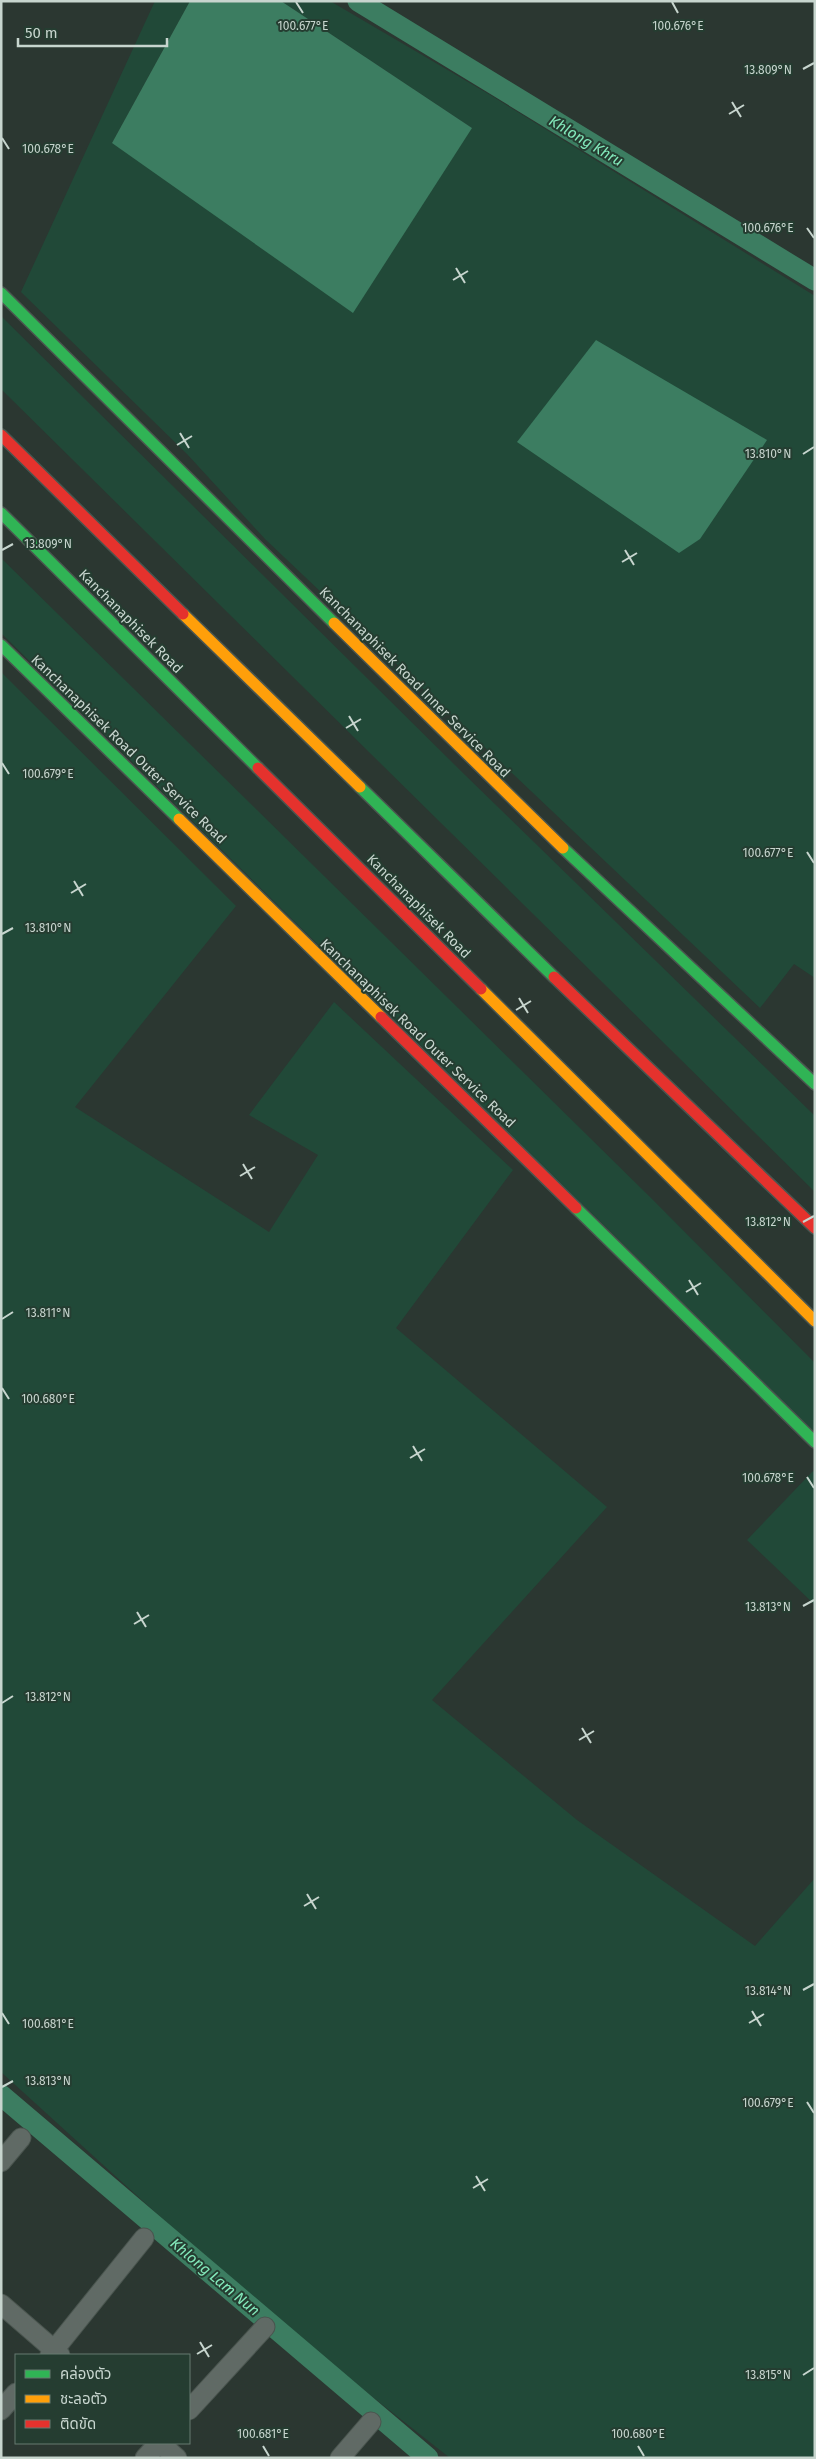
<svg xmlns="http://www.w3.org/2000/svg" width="816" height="2459" viewBox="0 0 816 2459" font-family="'Fira Sans','Noto Sans Thai',sans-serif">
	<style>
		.green { fill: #214938 }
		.water { fill: #3c7d61 }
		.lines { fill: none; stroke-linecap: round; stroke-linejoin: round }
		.canal { stroke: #3c7d61; stroke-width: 21 }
		.street-casing { stroke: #4a554f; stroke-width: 21 }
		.fast-casing { stroke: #4a554f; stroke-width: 14 }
		.slow-casing { stroke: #4a554f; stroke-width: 14 }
		.jam-casing { stroke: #4a554f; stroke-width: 14 }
		.street { stroke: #606a65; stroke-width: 19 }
		.fast { stroke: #30b455; stroke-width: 11 }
		.slow { stroke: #ff9f0a; stroke-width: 11 }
		.jam { stroke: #e5322d; stroke-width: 11 }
		.ticks { fill: none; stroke: #c7d5ce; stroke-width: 2 }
		.labels { text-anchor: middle; stroke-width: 4; stroke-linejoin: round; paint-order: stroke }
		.street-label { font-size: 14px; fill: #c7d5ce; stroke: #253d31 }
		.water-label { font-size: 15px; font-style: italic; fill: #83e9bb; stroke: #253d31 }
		.ticks-label { font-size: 12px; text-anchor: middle; fill: #c7d5ce; stroke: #253d31; stroke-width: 4; stroke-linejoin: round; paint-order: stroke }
	</style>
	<rect width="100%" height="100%" fill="#2b3731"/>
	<!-- green -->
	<g class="green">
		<polygon points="155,1 190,1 112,143 472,128 281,1 330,1 492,96 815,296 815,978 794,964 760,1008 265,539 187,454 21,292"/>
		<polygon points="1,316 464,774 815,1116 815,1192 1,389"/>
		<polygon points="1,558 651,1198 815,1363 815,1433 1,633"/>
		<polygon points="1,672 236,906 75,1107 269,1232 318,1155 249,1115 334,1002 513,1170 396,1328 607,1507 432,1700 577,1820 755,1946 815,1878 815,2458 450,2458 266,2313 1,2072"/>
		<polygon points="813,1471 815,1473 815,1605 747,1540"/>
	</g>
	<!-- water -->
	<g class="water">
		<polygon points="190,1 281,1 472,128 353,313 112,143"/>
		<polygon points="596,340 767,440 700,539 679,553 517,442"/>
	</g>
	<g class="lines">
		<!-- canal -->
		<g class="canal">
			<polyline points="358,1 815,280"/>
			<polyline points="1,2095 428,2458"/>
		</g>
		<defs>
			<g id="street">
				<polyline points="1,2162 21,2138"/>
				<polyline points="1,2304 60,2355"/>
				<polyline points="50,2355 144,2238"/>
				<polyline points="1,2410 16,2393"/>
				<polyline points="189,2410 265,2327"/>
				<polyline points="160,2443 177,2458"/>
				<polyline points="145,2458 159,2443"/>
				<polyline points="340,2458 371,2422"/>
			</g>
			<g id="fast">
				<polyline points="1,293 334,623"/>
				<polyline points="1,513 258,768"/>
				<polyline points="1,645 179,819"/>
				<polyline points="360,787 554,977"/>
				<polyline points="563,848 815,1084"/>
				<polyline points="576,1208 815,1442"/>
			</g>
			<g id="slow">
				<polyline points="183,614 360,787"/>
				<polyline points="334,623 563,848"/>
				<polyline points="179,819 381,1017"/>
				<polyline points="481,989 815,1321"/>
			</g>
			<g id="jam">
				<polyline points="1,435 183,614"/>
				<polyline points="258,768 481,989"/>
				<polyline points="554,977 815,1228"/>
				<polyline points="381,1017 576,1208"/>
			</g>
		</defs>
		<!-- street casing -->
		<use href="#street" class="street-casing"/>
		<!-- fast casing -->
		<use href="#fast" class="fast-casing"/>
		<!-- slow casing -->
		<use href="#slow" class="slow-casing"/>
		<!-- jam casing -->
		<use href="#jam" class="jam-casing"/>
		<!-- street -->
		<use href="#street" class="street"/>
		<!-- fast -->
		<use href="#fast" class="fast"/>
		<!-- slow -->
		<use href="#slow" class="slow"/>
		<!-- jam -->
		<use href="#jam" class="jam"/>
	</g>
	<!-- ticks -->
	<path class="ticks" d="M296,2l7,11M672,2l6,11M803,69l11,-6M732,102l9,15M729,114l15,-9M2,138l7,11M807,228l7,10M456,268l9,15M453,280l15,-9M180,433l9,15M177,445l15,-9M803,454l11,-7M2,550l11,-6M625,550l9,15M622,562l15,-9M349,716l9,15M346,728l15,-9M2,763l7,11M807,852l7,11M74,881l9,15M71,893l15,-9M2,934l11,-6M519,998l9,15M516,1010l15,-9M243,1164l9,15M240,1176l15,-9M803,1222l11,-6M689,1280l9,15M686,1292l15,-9M2,1319l11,-7M2,1388l7,11M413,1446l9,15M410,1458l15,-9M807,1477l7,11M803,1606l11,-6M137,1612l9,15M134,1624l15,-9M2,1703l11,-7M582,1728l9,15M579,1740l15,-9M307,1894l9,15M304,1906l15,-9M803,1990l11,-6M752,2011l9,15M2,2013l7,11M749,2023l15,-9M2,2087l11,-6M807,2102l7,11M476,2176l9,15M473,2188l15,-9M200,2342l9,15M197,2354l15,-9M803,2375l11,-7M263,2446l6,10M638,2446l6,10"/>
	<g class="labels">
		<!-- street labels -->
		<g class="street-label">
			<text transform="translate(131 621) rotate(45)" y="5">Kanchanaphisek Road</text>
			<text transform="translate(415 682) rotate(45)" y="5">Kanchanaphisek Road Inner Service Road</text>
			<text transform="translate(129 749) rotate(44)" y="5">Kanchanaphisek Road Outer Service Road</text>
			<text transform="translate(419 906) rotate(45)" y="5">Kanchanaphisek Road</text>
			<text transform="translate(418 1033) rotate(44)" y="5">Kanchanaphisek Road Outer Service Road</text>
		</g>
		<!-- water labels -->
		<g class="water-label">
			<text transform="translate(586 141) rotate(31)" y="5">Khlong Khru</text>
			<text transform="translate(215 2277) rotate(40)" y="5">Khlong Lam Nun</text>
		</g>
	</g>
	<g class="ticks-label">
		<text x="303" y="30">100.677°E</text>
		<text x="678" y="30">100.676°E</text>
		<text x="768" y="74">13.809°N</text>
		<text x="48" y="153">100.678°E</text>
		<text x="768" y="232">100.676°E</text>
		<text x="768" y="458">13.810°N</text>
		<text x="48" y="548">13.809°N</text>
		<text x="48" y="778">100.679°E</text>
		<text x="768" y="857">100.677°E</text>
		<text x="48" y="932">13.810°N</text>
		<text x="768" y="1226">13.812°N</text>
		<text x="48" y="1317">13.811°N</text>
		<text x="48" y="1403">100.680°E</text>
		<text x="768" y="1482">100.678°E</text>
		<text x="768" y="1611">13.813°N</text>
		<text x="48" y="1701">13.812°N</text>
		<text x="768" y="1995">13.814°N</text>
		<text x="48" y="2028">100.681°E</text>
		<text x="48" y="2085">13.813°N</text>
		<text x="768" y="2107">100.679°E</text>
		<text x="768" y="2379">13.815°N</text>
		<text x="263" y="2438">100.681°E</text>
		<text x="638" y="2438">100.680°E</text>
	</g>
	<!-- border -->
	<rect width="816" height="2459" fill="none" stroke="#c7d5ce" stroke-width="5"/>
	<!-- legend -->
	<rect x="15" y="2354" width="175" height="90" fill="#253d31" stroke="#667a70"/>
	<rect x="25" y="2370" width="25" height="8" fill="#30b455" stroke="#667a70"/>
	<text x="60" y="2379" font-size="15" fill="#c7d5ce">คล่องตัว</text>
	<rect x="25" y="2395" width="25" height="8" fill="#ff9f0a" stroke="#667a70"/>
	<text x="60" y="2404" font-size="15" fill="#c7d5ce">ชะลอตัว</text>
	<rect x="25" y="2420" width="25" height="8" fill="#e5322d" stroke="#667a70"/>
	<text x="60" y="2429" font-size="15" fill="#c7d5ce">ติดขัด</text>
	<!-- scale -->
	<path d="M18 38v8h149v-8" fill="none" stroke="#c7d5ce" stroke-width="2.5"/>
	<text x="25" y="38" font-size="15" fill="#c7d5ce" stroke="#253d31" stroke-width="4" paint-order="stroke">50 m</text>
</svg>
